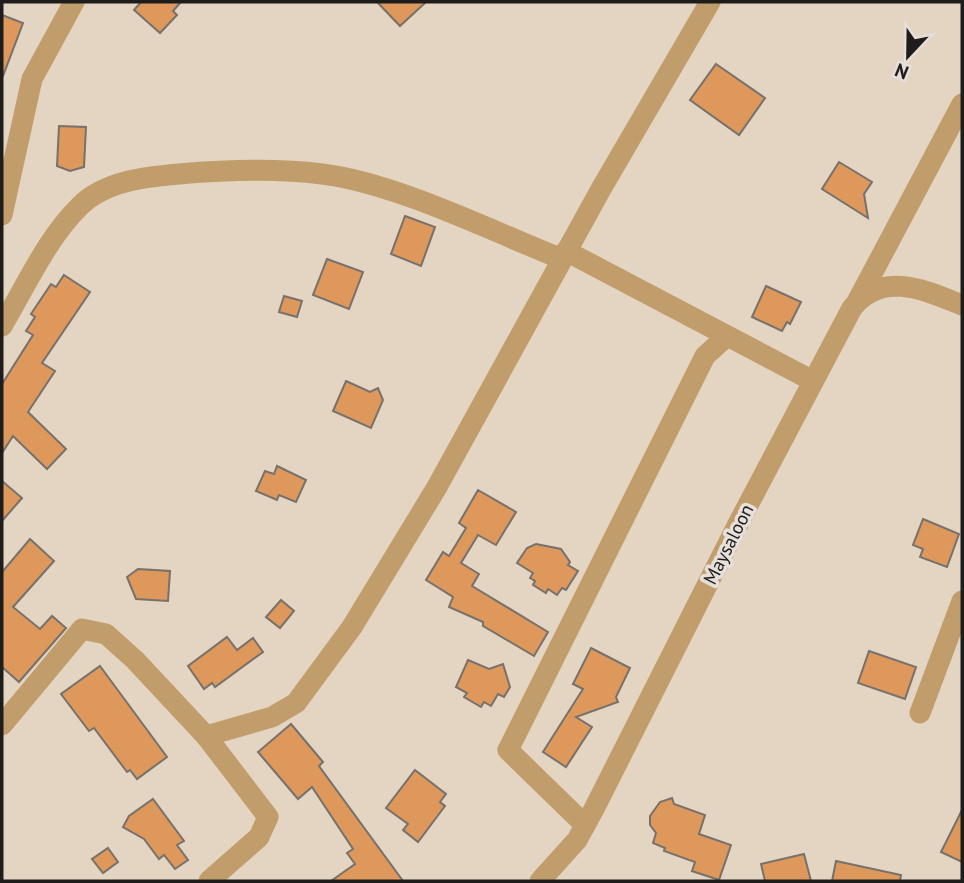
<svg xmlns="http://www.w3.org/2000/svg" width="964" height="883" viewBox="0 0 964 883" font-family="'PT Sans',sans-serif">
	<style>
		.commercial { fill: #e4d4c2 }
		.building { fill: #de985b; stroke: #77716c; stroke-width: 2 }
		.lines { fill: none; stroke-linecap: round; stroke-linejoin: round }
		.street { stroke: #c19d6b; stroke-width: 21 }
		.labels { text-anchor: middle; stroke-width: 7; stroke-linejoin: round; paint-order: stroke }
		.street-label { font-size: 19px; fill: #1f1d1b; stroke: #e6dfda }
	</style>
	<rect width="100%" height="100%" fill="#e6dfda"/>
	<!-- commercial -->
	<rect class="commercial" x="2" y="2" width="960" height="879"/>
	<!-- building -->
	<g class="building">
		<polygon points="141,2 181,2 173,11 177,15 160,33 134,10"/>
		<polygon points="377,2 426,2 400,26"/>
		<polygon points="2,15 23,23 3,76 2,76"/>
		<polygon points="716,64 765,98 739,135 690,100"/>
		<polygon points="59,126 86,127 84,167 70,171 57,166"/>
		<polygon points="839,162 872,182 864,194 868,218 822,189"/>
		<polygon points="405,216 435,227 421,266 391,254"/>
		<polygon points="327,259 363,272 349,309 313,295"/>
		<polygon points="64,275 90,292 42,363 55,371 28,412 66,449 47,469 13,436 2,453 2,384 33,335 26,331 35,317 31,314 51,284 56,287"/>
		<polygon points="766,286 801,302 790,324 787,322 782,331 752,317"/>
		<polygon points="284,296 302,301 297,317 279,312"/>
		<polygon points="346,381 370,392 378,388 383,400 371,428 333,411"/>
		<polygon points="277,466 306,480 296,502 279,495 277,500 256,491 265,471 274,474"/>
		<polygon points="2,481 22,498 2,521"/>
		<polygon points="478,490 516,512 496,545 478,535 461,563 479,574 472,586 548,632 534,656 483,626 483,622 449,607 453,597 426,580 443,552 449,556 466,528 459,523"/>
		<polygon points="923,519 959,534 947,567 920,557 923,549 913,545"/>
		<polygon points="30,539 54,561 13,607 40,629 52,616 66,628 19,682 2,667 2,572"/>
		<polygon points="536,544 561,549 570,562 568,565 578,571 566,590 562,588 557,595 548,589 546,593 533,585 535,581 530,578 533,573 517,563 527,548"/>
		<polygon points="138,569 170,571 168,601 136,599 127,577"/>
		<polygon points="281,600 294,611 280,628 266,617"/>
		<polygon points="227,637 237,650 253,638 263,652 215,687 212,683 204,689 188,666"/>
		<polygon points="591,648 630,668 616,697 618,702 576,717 592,727 566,767 543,752 583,689 573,684"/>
		<polygon points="869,651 916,667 905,699 858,683"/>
		<polygon points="468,660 489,669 503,664 510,687 504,697 498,694 491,706 484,702 481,707 464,697 467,693 456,687"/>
		<polygon points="100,666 167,757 137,779 130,770 127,772 94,728 89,731 61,694"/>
		<polygon points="291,724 323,762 319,766 403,881 331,881 355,864 347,853 353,849 312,787 298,799 258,752"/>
		<polygon points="415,770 446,794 440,802 445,806 418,842 403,830 408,824 386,808"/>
		<polygon points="672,798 674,804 705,815 699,834 731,845 719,880 692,871 695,862 664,851 665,848 653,843 656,833 650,825 650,816 660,802"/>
		<polygon points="153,799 184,841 177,845 188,860 175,869 164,855 159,859 144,839 123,827 129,816"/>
		<polygon points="962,810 962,862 941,852"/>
		<polygon points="108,848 118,862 103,873 92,859"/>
		<polygon points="804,854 811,881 765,881 761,864"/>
		<polygon points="836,861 901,875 900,881 832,881"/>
	</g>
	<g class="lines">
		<!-- street -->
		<g class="street">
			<polyline points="2,215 32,79 74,2"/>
			<polyline points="566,251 813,381"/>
			<polyline points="858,300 962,104"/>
			<path d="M2,326c24,-40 45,-88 78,-120 25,-25 65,-29 99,-32 47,-4 96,-6 143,0 74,9 169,57 240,85"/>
			<polyline points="920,713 962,601"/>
			<polyline points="2,725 82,629 106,634 135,660 206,736 268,817 259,837 209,881"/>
			<polyline points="206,736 272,717 296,703 352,627 437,487 601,189 710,2"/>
			<polyline points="585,825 508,750 705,356 727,336"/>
			<path d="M540,881l37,-41 17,-31 145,-287 113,-214c30,-38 73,-18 110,-3"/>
		</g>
	</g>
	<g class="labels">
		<!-- street labels -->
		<g class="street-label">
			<text transform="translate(728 544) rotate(-63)" y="7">Maysaloon</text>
		</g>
	</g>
	<!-- border -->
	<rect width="964" height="883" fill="none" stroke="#1f1d1b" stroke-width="7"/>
	<!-- north arrow -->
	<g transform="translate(908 56) rotate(202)" stroke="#e6dfda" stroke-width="5" paint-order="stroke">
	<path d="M0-5L12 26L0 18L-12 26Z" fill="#1f1d1b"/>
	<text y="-10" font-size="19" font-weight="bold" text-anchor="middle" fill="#1f1d1b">N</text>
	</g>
</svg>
